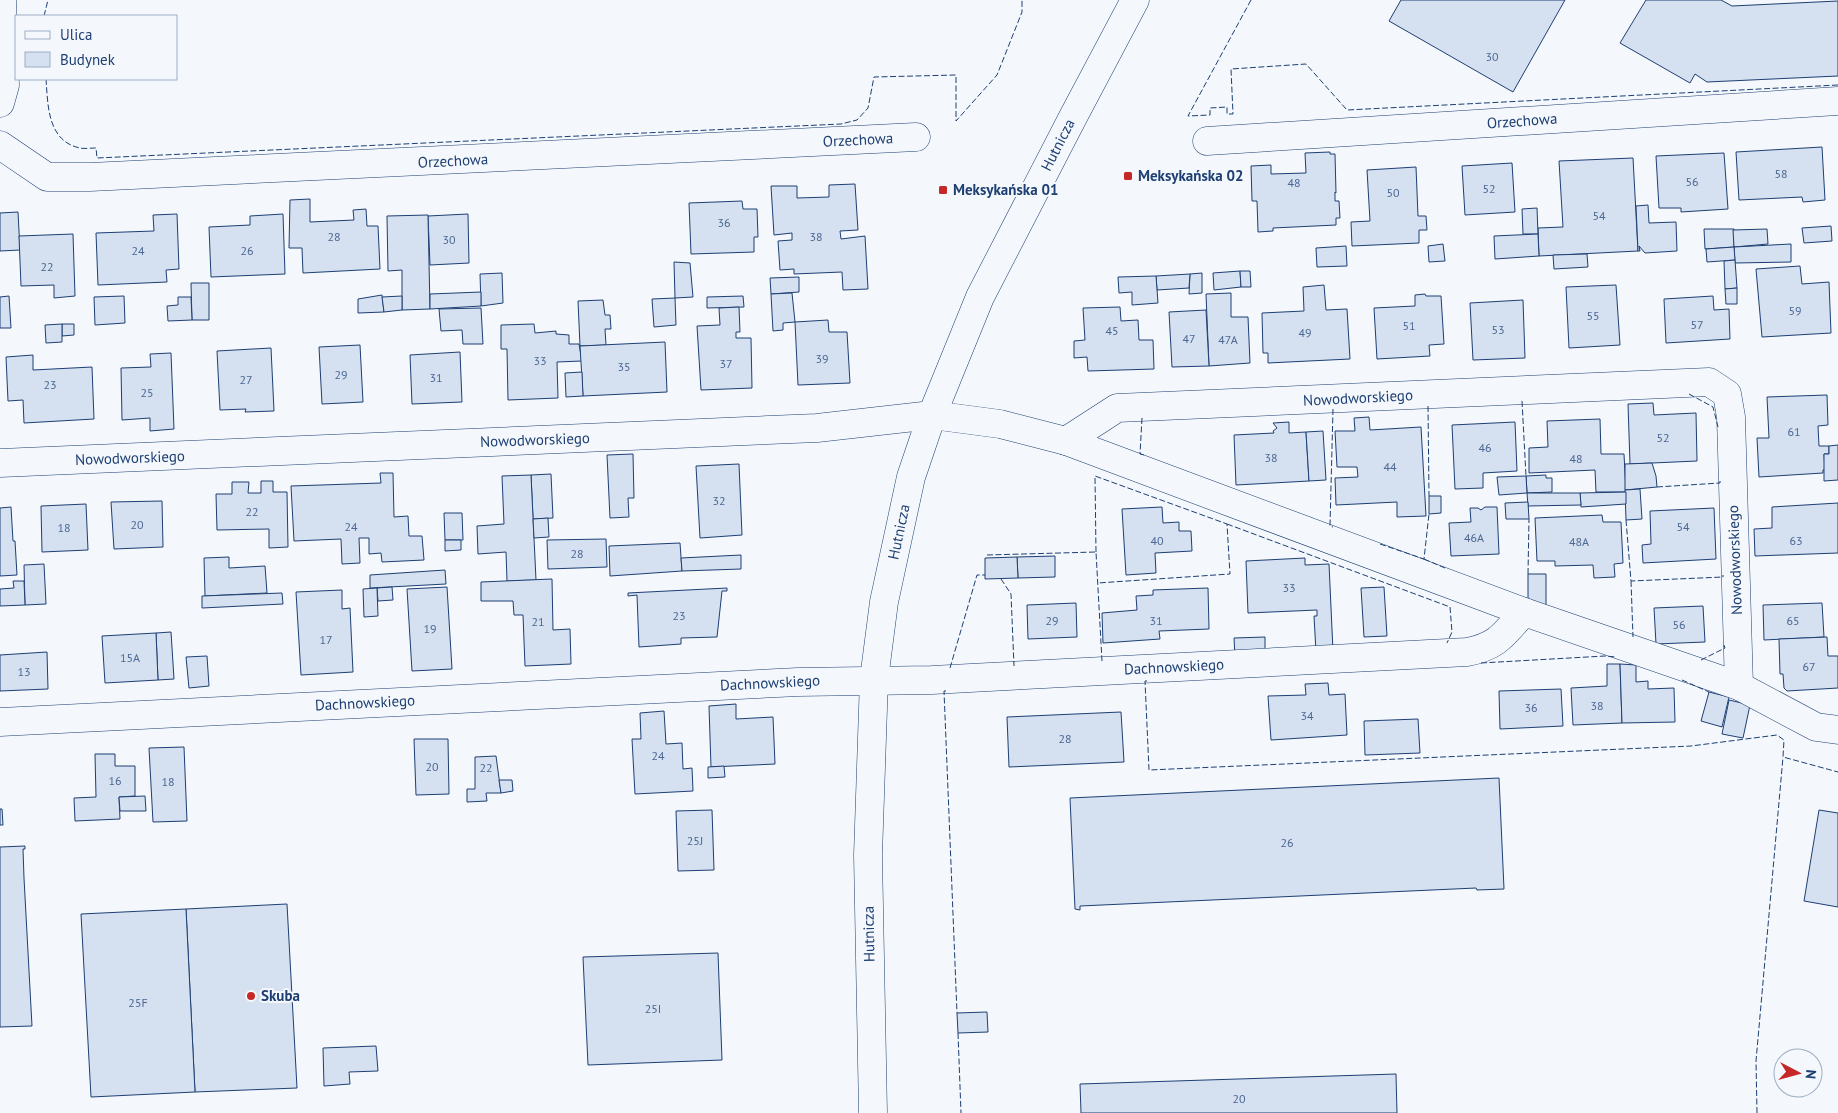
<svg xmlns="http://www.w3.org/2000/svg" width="1838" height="1113" viewBox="0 0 1838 1113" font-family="'PT Sans',sans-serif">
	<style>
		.building { fill: #d5e0f0; stroke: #1d3f73 }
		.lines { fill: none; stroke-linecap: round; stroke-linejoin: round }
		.street-casing { stroke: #1d3f73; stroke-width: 29 }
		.secondary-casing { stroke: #1d3f73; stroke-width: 29 }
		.street { stroke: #f4f7fb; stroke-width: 28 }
		.secondary { stroke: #f4f7fb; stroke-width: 28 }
		.fence { stroke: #1d3f73; stroke-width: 1; stroke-dasharray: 6 2.5; stroke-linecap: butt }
		.poi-dot { fill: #c62828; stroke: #f4f7fb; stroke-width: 2 }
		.labels { text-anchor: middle; stroke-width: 4; stroke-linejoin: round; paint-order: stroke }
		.number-label { font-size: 12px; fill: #4b6792 }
		.street-label { font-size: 15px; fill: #1d3f73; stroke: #f4f7fb }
		.poi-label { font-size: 15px; font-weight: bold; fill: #1d3f73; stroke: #f4f7fb; text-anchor: start }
	</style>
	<rect width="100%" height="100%" fill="#f4f7fb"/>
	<!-- building -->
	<g class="building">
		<polygon points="1401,0 1565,0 1513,92 1389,21"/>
		<polygon points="1646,0 1721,0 1732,6 1838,1 1838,76 1707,82 1695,74 1690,83 1620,43"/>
		<polygon points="1822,147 1825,200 1803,202 1802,197 1739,200 1736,152"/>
		<polygon points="1330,152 1330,154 1335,154 1336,193 1335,192 1335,201 1339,201 1340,218 1336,218 1336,225 1273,228 1273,231 1258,232 1257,201 1252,201 1251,166 1271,165 1271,174 1306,173 1305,153"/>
		<polygon points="1724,153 1728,209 1681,212 1681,208 1659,208 1656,156"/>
		<polygon points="1633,158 1638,251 1539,256 1538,228 1563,227 1559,161"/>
		<polygon points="1512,163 1515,212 1465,215 1462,166"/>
		<polygon points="1416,167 1418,216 1426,216 1427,230 1419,230 1419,243 1352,246 1351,222 1370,221 1367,170"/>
		<polygon points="855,184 858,230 840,231 841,239 865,236 868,289 843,290 842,272 794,274 794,269 780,270 778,241 792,240 792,233 774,235 771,186 797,186 797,198 829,197 829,185"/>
		<polygon points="310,199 310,222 354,220 353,210 366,209 367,226 378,226 380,269 303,273 302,248 289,248 290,200"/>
		<polygon points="742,201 743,209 757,209 758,237 754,237 754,252 691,254 689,203"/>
		<polygon points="1648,205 1649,223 1676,222 1677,251 1645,253 1639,246 1640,251 1638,251 1636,206"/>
		<polygon points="1537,208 1538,234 1523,234 1522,209"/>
		<polygon points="18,212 20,250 0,251 0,213"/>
		<polygon points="177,214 179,269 166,270 167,282 98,285 96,233 154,231 153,215"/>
		<polygon points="283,214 285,274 211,277 209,227 250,225 250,216"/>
		<polygon points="468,214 469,263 430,265 428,216"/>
		<polygon points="428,215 430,309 402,310 402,270 388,271 387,216"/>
		<polygon points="1831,226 1832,241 1804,243 1802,228"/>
		<polygon points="1704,229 1734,229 1734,247 1705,249"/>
		<polygon points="1767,229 1768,244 1734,247 1733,230"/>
		<polygon points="73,234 75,296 54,298 54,285 21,286 19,236"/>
		<polygon points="1538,234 1539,256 1495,259 1494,236"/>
		<polygon points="1443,244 1445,261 1429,262 1428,246"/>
		<polygon points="1791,244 1791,262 1735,263 1734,247"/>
		<polygon points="1346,246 1347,266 1317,267 1316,248"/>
		<polygon points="1734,247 1735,260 1707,262 1706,249"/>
		<polygon points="1587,254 1588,267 1554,269 1553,255"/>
		<polygon points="1735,260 1737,288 1725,289 1724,261"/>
		<polygon points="674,262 690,263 693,297 675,298"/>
		<polygon points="1800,266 1802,284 1829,282 1831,333 1762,337 1756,269"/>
		<polygon points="1240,271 1241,287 1214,290 1213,273"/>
		<polygon points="1240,271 1250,271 1251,287 1241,287"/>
		<polygon points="502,273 503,303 481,306 480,274"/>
		<polygon points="1202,273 1202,293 1189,294 1190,274"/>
		<polygon points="1190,274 1189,288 1157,290 1156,276"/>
		<polygon points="1156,276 1158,303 1132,305 1132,292 1119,293 1118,277"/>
		<polygon points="799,277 799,292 771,294 770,278"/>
		<polygon points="191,283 209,283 209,320 192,320"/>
		<polygon points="1324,285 1326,310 1347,309 1350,359 1268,363 1268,353 1263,353 1262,313 1304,311 1303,287"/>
		<polygon points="1616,285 1620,345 1569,348 1566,287"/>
		<polygon points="1737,288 1737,304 1726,304 1725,289"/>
		<polygon points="481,292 481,306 430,309 430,294"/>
		<polygon points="792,293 795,322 783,323 783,330 773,331 771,294"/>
		<polygon points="1231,293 1231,317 1248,317 1250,363 1209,366 1206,294"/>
		<polygon points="1425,294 1426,296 1441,296 1444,344 1429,345 1430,356 1377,359 1374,308 1415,306 1415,295"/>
		<polygon points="382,295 384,312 358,313 358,299"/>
		<polygon points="9,296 11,328 0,328 0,297"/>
		<polygon points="124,296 125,323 95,325 94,297"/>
		<polygon points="402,296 402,310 384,312 382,297"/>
		<polygon points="743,296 744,307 707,308 707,297"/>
		<polygon points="1713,296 1714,310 1729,309 1730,339 1666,343 1664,299"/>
		<polygon points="178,297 191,297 192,320 168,321 167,306 178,305"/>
		<polygon points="675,298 676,325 654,327 652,299"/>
		<polygon points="603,300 605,315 610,315 611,329 605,329 606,345 580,346 578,301"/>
		<polygon points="1523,300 1525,358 1473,360 1470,303"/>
		<polygon points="739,307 740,332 736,332 736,338 751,338 752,388 701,390 697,326 720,325 719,308"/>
		<polygon points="1120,307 1121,321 1138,320 1139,340 1153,340 1154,369 1088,371 1087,357 1074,358 1074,341 1085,340 1083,308"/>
		<polygon points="481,308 483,344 463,344 462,330 441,331 439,309"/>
		<polygon points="1206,310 1209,366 1172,367 1169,312"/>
		<polygon points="828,320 829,332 847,332 850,383 798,385 795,322"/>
		<polygon points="62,324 74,324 74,335 62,336"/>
		<polygon points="62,324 62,342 46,343 45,325"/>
		<polygon points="534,324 535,333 556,331 556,334 569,335 569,344 579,344 582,361 557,362 558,398 508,400 507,349 501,349 501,325"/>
		<polygon points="665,342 667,392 583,396 580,346"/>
		<polygon points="360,345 363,402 322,404 319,347"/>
		<polygon points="271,348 274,411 245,412 246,409 220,410 217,351"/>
		<polygon points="460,352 462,402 412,404 410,355"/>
		<polygon points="171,353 174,429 150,431 150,418 122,420 121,368 151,367 150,354"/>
		<polygon points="33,355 33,370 92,367 94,419 24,423 23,400 8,401 6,357"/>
		<polygon points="582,372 583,396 566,397 565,373"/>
		<polygon points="1827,395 1828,425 1818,426 1819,446 1829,446 1829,454 1824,454 1825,470 1823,470 1823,473 1759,477 1757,438 1769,438 1767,397"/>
		<polygon points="1653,403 1654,415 1696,413 1697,461 1630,464 1628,404"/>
		<polygon points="1369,417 1370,430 1421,427 1426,516 1397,517 1397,502 1336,505 1335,478 1358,477 1357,467 1337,467 1335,431 1355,431 1354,418"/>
		<polygon points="1600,419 1601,454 1624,454 1626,492 1596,492 1595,470 1529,473 1529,448 1548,447 1547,421"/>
		<polygon points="1289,422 1289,433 1306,432 1309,481 1236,485 1234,435 1274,433 1273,431 1277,428 1273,423"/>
		<polygon points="1515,422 1517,471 1483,473 1483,488 1455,489 1452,425"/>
		<polygon points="1323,431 1326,480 1309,481 1306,432"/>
		<polygon points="1838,445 1838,480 1824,481 1824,454 1829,454 1829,446"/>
		<polygon points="633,454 634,498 628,498 629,517 610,518 607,455"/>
		<polygon points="1652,463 1656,476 1657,487 1625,490 1625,464"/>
		<polygon points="739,464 742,535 700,538 696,466"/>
		<polygon points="380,473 393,473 394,517 408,516 409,536 422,536 424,560 382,562 381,553 369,554 369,538 359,538 360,563 342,564 341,539 294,541 291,486 381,483"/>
		<polygon points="551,474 553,518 533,519 531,475"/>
		<polygon points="531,475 536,580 507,581 506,552 478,554 477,526 504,524 502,476"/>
		<polygon points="1546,475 1546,478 1552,478 1552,492 1527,493 1526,476"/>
		<polygon points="1526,476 1527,493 1499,495 1497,477"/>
		<polygon points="261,481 273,481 273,492 287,492 288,547 269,548 269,529 217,530 216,494 232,494 232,482 249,482 248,493 261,493"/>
		<polygon points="1640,489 1642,519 1626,520 1625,490"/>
		<polygon points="1626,492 1626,504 1581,507 1580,493"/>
		<polygon points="1527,493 1580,493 1581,505 1528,506"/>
		<polygon points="1429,496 1441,496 1441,513 1429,514"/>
		<polygon points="162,501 163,547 114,549 111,502"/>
		<polygon points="1528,502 1529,519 1506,519 1505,503"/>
		<polygon points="1838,503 1838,553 1755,556 1754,529 1772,528 1772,507"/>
		<polygon points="86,504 88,550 42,552 41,506"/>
		<polygon points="11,507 13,541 15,541 17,575 0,576 0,508"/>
		<polygon points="1162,507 1163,523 1179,522 1179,531 1191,531 1192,551 1155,553 1156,573 1126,575 1122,509"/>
		<polygon points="1485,507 1497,507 1499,554 1451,556 1449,523 1471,522 1470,508 1478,508 1481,510"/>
		<polygon points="1714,508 1716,559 1643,563 1642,545 1651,544 1650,511"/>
		<polygon points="444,513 462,513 463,540 445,540"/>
		<polygon points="1602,515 1603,522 1621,522 1623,563 1614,564 1615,577 1594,578 1593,565 1555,566 1555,561 1537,561 1535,518"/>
		<polygon points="548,518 549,537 534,538 533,519"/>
		<polygon points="606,539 607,567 548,569 547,540"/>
		<polygon points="445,540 461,540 461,550 445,551"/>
		<polygon points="680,543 682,571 610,576 609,546"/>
		<polygon points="741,555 741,569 682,571 681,558"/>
		<polygon points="1055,556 1055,577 1018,578 1017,557"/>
		<polygon points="229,557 229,568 265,566 267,593 205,596 204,558"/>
		<polygon points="1017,557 1018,578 985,579 985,558"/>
		<polygon points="1305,558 1305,565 1329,564 1333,651 1316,652 1314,616 1317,616 1317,610 1248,613 1246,561"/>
		<polygon points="44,564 46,604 25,605 24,565"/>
		<polygon points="445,570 446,584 370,588 370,575"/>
		<polygon points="1528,574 1546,574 1546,609 1528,602"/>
		<polygon points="552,579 553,630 570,629 571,664 525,666 523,615 514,615 513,601 481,601 481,582"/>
		<polygon points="13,581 24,581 25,605 0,606 0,589 14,588"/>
		<polygon points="392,587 393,600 378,601 377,588"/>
		<polygon points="447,587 452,669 412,671 407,589"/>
		<polygon points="1384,587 1387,636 1364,637 1361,588"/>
		<polygon points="377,588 378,616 364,617 363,589"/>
		<polygon points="727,588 727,591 722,591 717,637 681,638 681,644 639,647 637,595 628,596 628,593"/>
		<polygon points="1208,588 1209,629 1159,631 1160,639 1103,643 1102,613 1137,610 1136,596 1153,595 1153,590"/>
		<polygon points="342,590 342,609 350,608 353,672 301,675 296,592"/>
		<polygon points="282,593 283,604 202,608 202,596"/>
		<polygon points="1076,603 1077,637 1028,639 1027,605"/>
		<polygon points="1822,603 1824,637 1764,640 1763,605"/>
		<polygon points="1703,606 1705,642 1656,644 1654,608"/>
		<polygon points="171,632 174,679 158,680 156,633"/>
		<polygon points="156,633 158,680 105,683 102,636"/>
		<polygon points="1265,637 1265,657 1235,657 1234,638"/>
		<polygon points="1827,637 1828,656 1838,656 1838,688 1787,691 1784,688 1783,674 1780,674 1779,639"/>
		<polygon points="47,652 48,689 0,691 0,655"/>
		<polygon points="207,656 209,686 189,688 186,657"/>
		<polygon points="1607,664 1620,664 1622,723 1573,725 1571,688 1607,686"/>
		<polygon points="1620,664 1636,665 1636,682 1648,681 1648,689 1674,688 1675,722 1622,723"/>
		<polygon points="1328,683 1329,695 1345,694 1347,735 1271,740 1268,696 1306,695 1305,684"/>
		<polygon points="1561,689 1563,726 1500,729 1499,691"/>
		<polygon points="1709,692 1729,697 1722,727 1701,721"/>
		<polygon points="1729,700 1750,705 1743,738 1722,734"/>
		<polygon points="736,704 736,719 773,717 775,764 711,767 709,706"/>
		<polygon points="664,711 666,744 682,743 683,769 692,768 693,791 635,794 632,739 641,739 640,713"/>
		<polygon points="1121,712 1124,762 1009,767 1007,717"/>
		<polygon points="1418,719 1420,753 1365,755 1364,721"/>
		<polygon points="414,739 448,739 449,794 416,795"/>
		<polygon points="184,747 187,821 153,822 149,748"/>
		<polygon points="95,754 115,754 115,766 135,766 135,796 119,797 120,819 75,821 74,798 96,797"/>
		<polygon points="496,756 501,793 486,793 487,801 467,802 467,789 475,789 475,757"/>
		<polygon points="724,766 725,777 708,778 708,767"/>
		<polygon points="1499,778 1504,889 1477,890 1476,888 1080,906 1080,910 1075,909 1070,798"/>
		<polygon points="499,780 512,780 513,791 501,793"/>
		<polygon points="145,796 146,811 120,811 119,797"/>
		<polygon points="0,809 2,809 3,825 0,825"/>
		<polygon points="712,810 714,870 678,871 676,811"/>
		<polygon points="1819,810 1838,813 1838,907 1804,901"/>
		<polygon points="25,846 25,849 23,849 24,878 32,1026 0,1027 0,847"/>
		<polygon points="287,904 297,1088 195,1092 186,909"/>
		<polygon points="186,909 195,1092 91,1097 81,914"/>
		<polygon points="718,953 722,1060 588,1065 583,957"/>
		<polygon points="987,1012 988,1032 958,1033 957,1013"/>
		<polygon points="376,1046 378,1071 349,1072 350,1084 324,1086 323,1048"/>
		<polygon points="1396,1074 1397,1113 1081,1113 1080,1084"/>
	</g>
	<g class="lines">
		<defs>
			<g id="street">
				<polyline points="0,103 5,85 2,0"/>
				<polyline points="1207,141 1838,101"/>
				<polyline points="0,145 47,177 90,177 916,137"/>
				<polyline points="1066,441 1117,408 1709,382 1727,394 1731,417 1739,686"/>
				<polyline points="0,463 817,428 932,415 1000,424 1066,441 1524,612 1739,686 1816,727 1838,730"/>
				<path d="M0,722l798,-40 134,-2 535,-28c31,-6 36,-17 57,-40"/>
			</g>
			<polyline id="secondary" points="873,1113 868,855 874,679 884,602 911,477 932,415 980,297 1073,117 1135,0"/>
		</defs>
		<!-- street casing -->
		<use href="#street" class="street-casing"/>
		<!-- secondary casing -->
		<use href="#secondary" class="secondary-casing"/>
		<!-- street -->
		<use href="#street" class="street"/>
		<!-- secondary -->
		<use href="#secondary" class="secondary"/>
		<!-- fence -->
		<g class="fence">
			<polyline points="1251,0 1188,116 1210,115 1210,108 1227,107 1227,114 1233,114 1231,69 1306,64 1347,110 1838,85"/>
			<polyline points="44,16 48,0"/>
			<path d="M46,79c2,26 1,62 34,69 4,1 11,0 16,0l1,10 744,-34 16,-4 11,-12 6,-31 82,-2v46l41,-46 25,-63v-12"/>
			<polyline points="1689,394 1713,407 1718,427"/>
			<polyline points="1522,401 1526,476"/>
			<polyline points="1428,406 1429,496"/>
			<polyline points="1333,409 1330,526 1333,527"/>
			<polyline points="1142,418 1140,454 1144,455"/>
			<polyline points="1657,487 1720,483 1720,481"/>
			<polyline points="1626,520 1631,581 1723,577 1723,575"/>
			<polyline points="1227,524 1450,607 1452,632 1447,643"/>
			<polyline points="1380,544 1424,559 1429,514"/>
			<polyline points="1096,552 1095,476 1227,524 1230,574 1098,583"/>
			<polyline points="987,555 1096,552 1102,661"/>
			<polyline points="1424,559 1445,568"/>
			<polyline points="1528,574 1529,519"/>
			<polyline points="1001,579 1011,594 1014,666"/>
			<polyline points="1631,581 1633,637"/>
			<polyline points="1701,660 1725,648 1724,645"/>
			<polyline points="1481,663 1605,656 1616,657"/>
			<polyline points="950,668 977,575 985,575"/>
			<polyline points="1682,680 1709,692"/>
			<polyline points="1147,681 1145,681 1149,770 1691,746 1777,735 1784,740 1783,757 1838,772"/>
			<polyline points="946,691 944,691 957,1013"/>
			<polyline points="958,1033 961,1113"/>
			<polyline points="1757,1113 1756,1061 1783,757"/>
		</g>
	</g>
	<!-- markers -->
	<g class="poi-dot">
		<rect x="1123" y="171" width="10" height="10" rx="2.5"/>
		<rect x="938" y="185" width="10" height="10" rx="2.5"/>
		<circle cx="251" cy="996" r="5"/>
	</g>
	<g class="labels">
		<!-- number labels -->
		<g class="number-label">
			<text x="1492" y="61">30</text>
			<text x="1781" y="178">58</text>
			<text x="1692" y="186">56</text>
			<text x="1294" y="187">48</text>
			<text x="1489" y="193">52</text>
			<text x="1393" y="197">50</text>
			<text x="1599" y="220">54</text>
			<text x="724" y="227">36</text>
			<text x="334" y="241">28</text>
			<text x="816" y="241">38</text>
			<text x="449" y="244">30</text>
			<text x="138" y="255">24</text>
			<text x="247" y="255">26</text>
			<text x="47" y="271">22</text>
			<text x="1795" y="315">59</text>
			<text x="1593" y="320">55</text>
			<text x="1697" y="329">57</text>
			<text x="1409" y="330">51</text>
			<text x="1498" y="334">53</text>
			<text x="1112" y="335">45</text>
			<text x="1305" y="337">49</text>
			<text x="1189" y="343">47</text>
			<text x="1228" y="344">47A</text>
			<text x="822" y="363">39</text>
			<text x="540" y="365">33</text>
			<text x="726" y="368">37</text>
			<text x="624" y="371">35</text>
			<text x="341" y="379">29</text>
			<text x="436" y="382">31</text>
			<text x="246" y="384">27</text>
			<text x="50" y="389">23</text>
			<text x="147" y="397">25</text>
			<text x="1794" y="436">61</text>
			<text x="1663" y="442">52</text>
			<text x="1485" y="452">46</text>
			<text x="1271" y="462">38</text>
			<text x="1576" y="463">48</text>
			<text x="1390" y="471">44</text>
			<text x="719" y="505">32</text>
			<text x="252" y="516">22</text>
			<text x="137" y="529">20</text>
			<text x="351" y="531">24</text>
			<text x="1683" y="531">54</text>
			<text x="64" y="532">18</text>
			<text x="1474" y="542">46A</text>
			<text x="1157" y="545">40</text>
			<text x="1796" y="545">63</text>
			<text x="1579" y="546">48A</text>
			<text x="577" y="558">28</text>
			<text x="1289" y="592">33</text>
			<text x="679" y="620">23</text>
			<text x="1052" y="625">29</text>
			<text x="1156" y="625">31</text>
			<text x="1793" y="625">65</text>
			<text x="538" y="626">21</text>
			<text x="1679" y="629">56</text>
			<text x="430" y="633">19</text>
			<text x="326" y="644">17</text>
			<text x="130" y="662">15A</text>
			<text x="1809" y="671">67</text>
			<text x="24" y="676">13</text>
			<text x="1597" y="710">38</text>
			<text x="1531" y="712">36</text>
			<text x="1307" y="720">34</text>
			<text x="1065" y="743">28</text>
			<text x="658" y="760">24</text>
			<text x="432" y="771">20</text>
			<text x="486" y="772">22</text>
			<text x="115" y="785">16</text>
			<text x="168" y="786">18</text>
			<text x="695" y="845">25J</text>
			<text x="1287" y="847">26</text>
			<text x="138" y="1007">25F</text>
			<text x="653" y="1013">25I</text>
			<text x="1239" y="1103">20</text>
		</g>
		<!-- street labels -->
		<g class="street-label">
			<text transform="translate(1522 121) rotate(-4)" y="5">Orzechowa</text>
			<text transform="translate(858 140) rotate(-3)" y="5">Orzechowa</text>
			<text transform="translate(1058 145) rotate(-63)" y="5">Hutnicza</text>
			<text transform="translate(453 161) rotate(-3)" y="5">Orzechowa</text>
			<text transform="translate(1358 398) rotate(-3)" y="5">Nowodworskiego</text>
			<text transform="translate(535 440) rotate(-2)" y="5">Nowodworskiego</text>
			<text transform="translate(130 458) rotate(-2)" y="5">Nowodworskiego</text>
			<text transform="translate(899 532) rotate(-78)" y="5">Hutnicza</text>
			<text transform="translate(1735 560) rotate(-92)" y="5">Nowodworskiego</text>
			<text transform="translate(1174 667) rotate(-3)" y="5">Dachnowskiego</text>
			<text transform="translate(770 683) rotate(-3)" y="5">Dachnowskiego</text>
			<text transform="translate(365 703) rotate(-3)" y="5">Dachnowskiego</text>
			<text transform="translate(869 934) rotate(-91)" y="5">Hutnicza</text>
		</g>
		<!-- poi labels -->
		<g class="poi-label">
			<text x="1138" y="181">Meksykańska 02</text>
			<text x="953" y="195">Meksykańska 01</text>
			<text x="261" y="1001">Skuba</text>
		</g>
	</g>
	<!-- legend -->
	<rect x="15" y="15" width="162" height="65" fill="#f4f7fb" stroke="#9eadc5"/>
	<rect x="25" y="31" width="25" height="8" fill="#f4f7fb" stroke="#9eadc5"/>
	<text x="60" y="40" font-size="15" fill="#1d3f73">Ulica</text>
	<rect x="25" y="52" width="25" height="15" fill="#d5e0f0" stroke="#9eadc5"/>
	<text x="60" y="65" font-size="15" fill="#1d3f73">Budynek</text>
	<!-- north arrow -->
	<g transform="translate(1798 1073) rotate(96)"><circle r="24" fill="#f4f7fb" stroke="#9eadc5"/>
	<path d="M0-4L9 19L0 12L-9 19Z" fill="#c62828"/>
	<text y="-8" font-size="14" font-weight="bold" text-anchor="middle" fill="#1d3f73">N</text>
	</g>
</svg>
